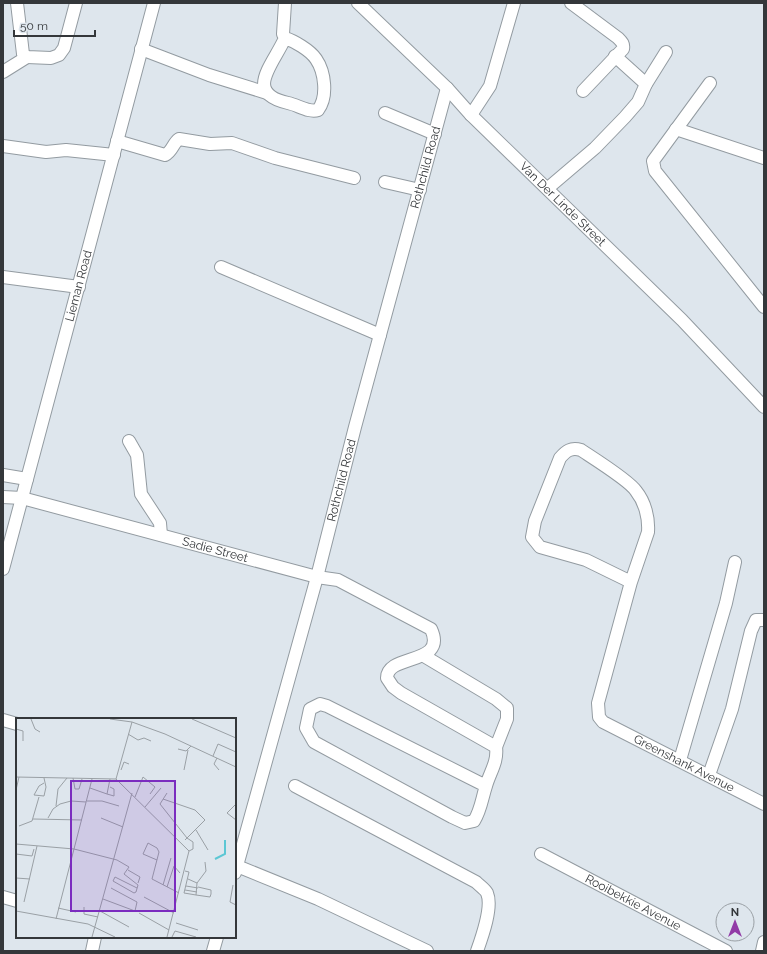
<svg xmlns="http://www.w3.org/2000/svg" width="767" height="954" viewBox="0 0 767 954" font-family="Raleway,sans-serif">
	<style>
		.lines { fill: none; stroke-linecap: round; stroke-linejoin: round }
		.minor-casing { stroke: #939ba1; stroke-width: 14 }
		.minor { stroke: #fff; stroke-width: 12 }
		.labels { text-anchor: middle; stroke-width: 4; stroke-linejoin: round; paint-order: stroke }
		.street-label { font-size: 12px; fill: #34373a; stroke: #dee6ed }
		.inset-river { fill: none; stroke: #5cc7d4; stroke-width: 2 }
		.inset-road { fill: none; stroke: #9aa0a5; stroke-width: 1 }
		.view { fill: #7b2cbf; fill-opacity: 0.15; stroke: #7b2cbf; stroke-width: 2 }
		.inset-edge { fill: none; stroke: #34373a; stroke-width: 2 }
	</style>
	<rect width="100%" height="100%" fill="#dee6ed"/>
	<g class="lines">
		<defs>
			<g id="minor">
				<polyline points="17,3 23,54 27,57 51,58 59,55 64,48 76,3"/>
				<path id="s1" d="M358,3l89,85 24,27 211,205 82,87"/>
				<path d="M571,3l47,35c4,4 6,6 5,11l-40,42"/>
				<path d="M285,38c9,3 25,12 31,21 9,13 12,38 2,51 -9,3 -20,-5 -30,-7 -45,-10 -15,-38 -3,-65l-2,-4 2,-31"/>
				<polyline points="141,49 209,75 267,93"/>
				<polyline points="615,56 646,84"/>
				<polyline points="3,72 27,57"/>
				<polyline points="710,83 653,161 655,171 764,307"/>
				<polyline points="385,113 435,134"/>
				<polyline points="471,115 490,86 514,3"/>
				<polyline points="676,129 764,158"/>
				<path d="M117,141l48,14c7,-3 8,-12 14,-16l31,5 22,-1 43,15 79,20"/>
				<polyline points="3,146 46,152 66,150 114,155"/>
				<polyline points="385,182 420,190"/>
				<polyline points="548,188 595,148 625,117 638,102 646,84 666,52"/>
				<polyline points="221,267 380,335"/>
				<polyline points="3,277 79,287"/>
				<polyline points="129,441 137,455 141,494 160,523 161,535"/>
				<polyline points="3,475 27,479"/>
				<path id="s2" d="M3,497l19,1 295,79 21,3 93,49c17,37 -44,24 -44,49l6,9 8,6 95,54c2,15 -6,25 -10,39 -4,12 -5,24 -12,35l-9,2 -13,-6 -138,-75 -8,-14 4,-19 10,-5 7,2 159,80"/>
				<path id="s3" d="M3,569l151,-566"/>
				<path id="s4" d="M631,582l-45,-22 -46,-13 -8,-10 3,-16 25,-63c6,-7 11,-11 21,-8 12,8 49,31 55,41 9,11 13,27 12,41l-17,50 -33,121 1,14 4,5 161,82"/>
				<polyline points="424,656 496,699 507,708 507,719 496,747"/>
				<polyline points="3,720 17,724"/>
				<polyline points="680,760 726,603 735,562"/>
				<polyline points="709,775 732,709 751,631 756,620 764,620"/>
				<path d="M295,786l181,96c4,4 9,7 11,11 6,14 -5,44 -10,58"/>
				<path id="s5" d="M541,854l185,97"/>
				<polyline points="237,866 318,899 427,951"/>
				<path id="s6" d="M235,873l82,-296 38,-150 92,-339"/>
				<polyline points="3,897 17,901"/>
				<polyline points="92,951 95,937"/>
				<polyline points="213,951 217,937"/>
				<polyline points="762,951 764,942"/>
			</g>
		</defs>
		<!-- minor casing -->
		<use href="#minor" class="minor-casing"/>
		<!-- minor -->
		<use href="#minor" class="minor"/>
	</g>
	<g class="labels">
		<!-- street labels -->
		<g class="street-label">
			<text dy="4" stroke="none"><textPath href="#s6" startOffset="731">Rothchild Road</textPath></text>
			<text dy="4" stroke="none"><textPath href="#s1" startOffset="287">Van Der Linde Street</textPath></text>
			<text dy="4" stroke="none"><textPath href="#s3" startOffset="293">Lieman Road</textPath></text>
			<text dy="4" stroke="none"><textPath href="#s6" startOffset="407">Rothchild Road</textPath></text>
			<text dy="4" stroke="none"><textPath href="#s2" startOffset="219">Sadie Street</textPath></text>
			<text dy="4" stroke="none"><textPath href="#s4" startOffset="621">Greenshank Avenue</textPath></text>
			<text dy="4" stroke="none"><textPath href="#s5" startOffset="104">Rooibekkie Avenue</textPath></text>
		</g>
	</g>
	<!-- overview -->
	<g transform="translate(16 718)">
		<rect width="220" height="220" fill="#dee6ed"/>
		<path class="inset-river" d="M199,141l10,-5v-14"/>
		<path class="inset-road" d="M15,1l4,10 5,3M94,1l22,3 33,12 71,33M176,1l44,19M116,4l-16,57 73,72M0,11l7,2v10M112,16l10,6 6,-2 7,3M162,31l8,2 5,-5M197,38l5,-12 18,8M201,40l-3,6 5,6M105,52l3,-8 5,2M168,52l4,-20M0,59l100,2M28,60l2,9 -2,9 -10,-1 5,-9 5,-3M57,60l2,11h4l3,-10M94,69l4,2v7l-7,-2 3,-15M74,70l17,6M0,72l3,-13M151,75l-7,11 27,34 6,4v7l-4,2M119,79l8,-20 12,10 -5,7M147,81l32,11 10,10 -20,20M71,83h15l17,5M220,86l-9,9 9,7M40,88l2,-17 9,-11M129,89l16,-19M32,100l5,-9 7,-5 11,-3 15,1M85,100l22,9M17,101l49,1M3,108l13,-5 7,-24M180,112l12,20M0,126l58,5 43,11 12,7 -5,7 14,11 -2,7 -2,1 -21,-12 2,-4 22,11M0,136l16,2 2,-7M141,142l-14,-6 5,-11 9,5 2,4 -7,27 27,14M112,152l12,7 -2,6M169,153l4,1 -5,21 12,2 1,-12 -9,-4M0,160l14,1M181,165l9,-12 -1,-9M147,167l8,-27M217,167l-3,17 6,3M170,168l12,2M151,169l7,-21 6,7M169,172l12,2M180,177l14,2 1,-3v-4l-13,-3M128,179l30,16M87,181l32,12 2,-9 -26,-14M8,184l13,-56M68,189v7l14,3M42,190l18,4M0,193l72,13 27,13M84,193l29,16M123,195l30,17M40,201l36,-140M160,205l22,7M76,219l40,-144M151,219l22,-86M156,219l3,-6 21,6"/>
		<path class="view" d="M55,63h104v130h-104z"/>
		<rect width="220" height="220" class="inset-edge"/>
	</g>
	<!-- border -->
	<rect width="767" height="954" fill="none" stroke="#34373a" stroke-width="8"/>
	<!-- north arrow -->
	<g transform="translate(735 922)"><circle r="19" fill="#dee6ed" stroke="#9aa0a5"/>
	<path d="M0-3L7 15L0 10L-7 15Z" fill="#923ba7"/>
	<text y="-6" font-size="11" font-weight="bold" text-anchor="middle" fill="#34373a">N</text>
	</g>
	<!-- scale -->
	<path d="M14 30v6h81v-6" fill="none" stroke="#34373a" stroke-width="2"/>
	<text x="20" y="30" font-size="12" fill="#34373a" stroke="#dee6ed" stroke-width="3" paint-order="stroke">50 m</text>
</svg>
